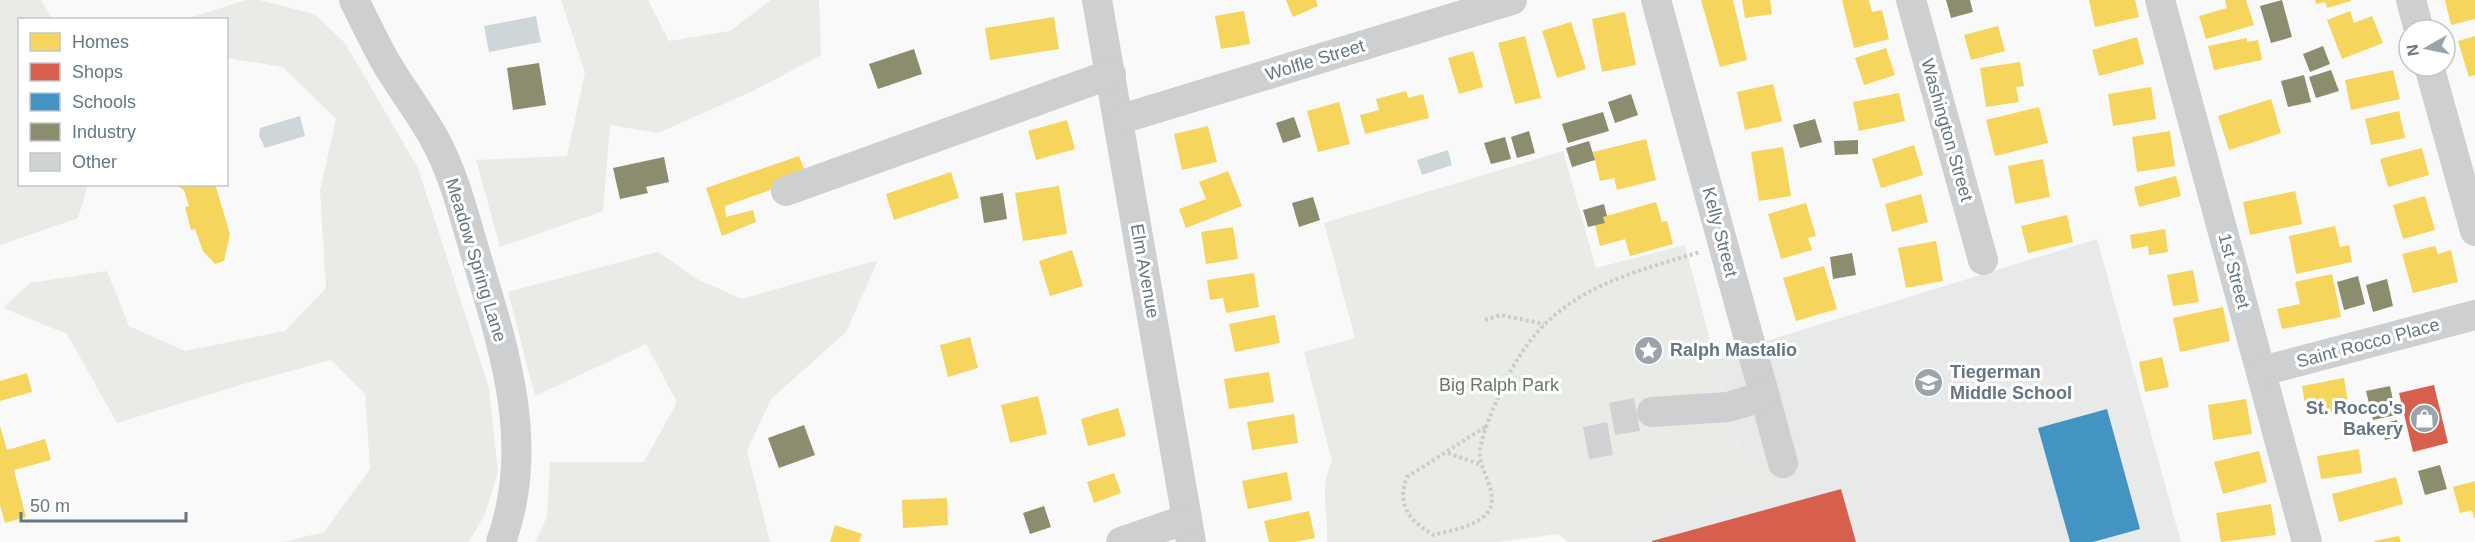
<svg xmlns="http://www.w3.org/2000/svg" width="2475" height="542" viewBox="0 0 2475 542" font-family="Arial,sans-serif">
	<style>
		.built { fill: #e8e9e9 }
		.green { fill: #e8ebe6 }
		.water { fill: #ced6d9 }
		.homes { fill: #f6d55c }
		.shops { fill: #d6604d }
		.schools { fill: #4393c3 }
		.industry { fill: #8c8c6e }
		.building { fill: #d0d2d3 }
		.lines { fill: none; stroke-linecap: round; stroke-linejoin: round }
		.path { stroke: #cbcccd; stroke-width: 4; stroke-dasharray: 3 3; stroke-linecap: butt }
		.minor { stroke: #cecfd0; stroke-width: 30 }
		.labels { text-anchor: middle; stroke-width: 6; stroke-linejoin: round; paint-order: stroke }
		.street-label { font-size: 18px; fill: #657683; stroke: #fff }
		.poi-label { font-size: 18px; font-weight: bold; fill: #657683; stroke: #fff; text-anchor: start }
		.park-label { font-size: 18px; fill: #687a64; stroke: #fff }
	</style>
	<rect width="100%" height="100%" fill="#f9f9f9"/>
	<!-- built -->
	<polygon class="built" points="2097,239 2181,542 1623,542 1626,533 1646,524 1776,488 1748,483 1714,357"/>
	<!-- green -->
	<g class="green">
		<polygon points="0,0 41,0 52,19 20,20 20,184 88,185 78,218 0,245"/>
		<polygon points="246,0 259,0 314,14 345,43 418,168 489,388 498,472 485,514 469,542 283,542 324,532 370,469 365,394 331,360 243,384 117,423 67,334 3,308 30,283 107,271 129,326 185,351 285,331 326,288 320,191 336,119 283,67 227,58 226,20 186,19"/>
		<polygon points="561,0 648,0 669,41 730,31 771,0 819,0 821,55 753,91 658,133 610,125 603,211 500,247 476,160 567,156 585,73"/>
		<path d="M1563,151l33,117 89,-23 53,202 13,17c16,3 29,1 35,18l-10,6 -130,36 -20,9 -3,9h-55l-10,-8 -61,8h-170c2,-29 -9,-52 5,-80l-28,-110 51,-14 -31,-115z"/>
		<polygon points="658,252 697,279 742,299 878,260 846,332 771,399 747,451 770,542 535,542 547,517 550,462 644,462 677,402 646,344 535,396 508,292"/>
	</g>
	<!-- water -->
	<g class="water">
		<polygon points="536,16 541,42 489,52 484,26"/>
		<polygon points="300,116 305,136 265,148 259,136 260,128"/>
		<polygon points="1448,150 1452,165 1422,175 1417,160"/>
	</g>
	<!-- homes -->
	<g class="homes">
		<polygon points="1286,0 1316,0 1318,6 1293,17"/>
		<polygon points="1701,0 1733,0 1747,60 1720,67"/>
		<polygon points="1742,0 1770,0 1772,14 1745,18"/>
		<polygon points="1842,0 1869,0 1872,12 1882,10 1889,39 1854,48"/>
		<polygon points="2089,0 2135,0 2139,17 2095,27"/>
		<polygon points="2225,0 2246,0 2254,25 2206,39 2199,16 2227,8"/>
		<polygon points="2315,0 2351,0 2351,1 2327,8 2325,2 2316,4"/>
		<polygon points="2445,0 2475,0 2475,19 2451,25"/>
		<polygon points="1244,11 1250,44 1221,49 1215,16"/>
		<polygon points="2350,11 2354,23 2372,16 2383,43 2342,59 2327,20"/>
		<polygon points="1625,12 1636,65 1602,72 1592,19"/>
		<polygon points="1054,17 1059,49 990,60 985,28"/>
		<polygon points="1571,22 1586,69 1557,78 1542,31"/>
		<polygon points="1998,26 2005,51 1971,60 1964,35"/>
		<polygon points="1525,36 1541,98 1515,104 1498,43"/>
		<polygon points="2475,36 2475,75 2469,77 2458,41"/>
		<polygon points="2137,37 2144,64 2099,76 2092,50"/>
		<polygon points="2247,38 2247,42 2258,40 2262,60 2214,70 2208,46"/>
		<polygon points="1886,48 1895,75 1864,85 1855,58"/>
		<polygon points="1473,51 1483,87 1459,94 1448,58"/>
		<polygon points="2020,62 2024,86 2016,87 2019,102 1986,107 1980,68"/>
		<polygon points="2393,70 2400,99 2351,110 2345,80"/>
		<polygon points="1773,84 1782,121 1745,130 1737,92"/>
		<polygon points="2151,87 2156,119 2113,126 2108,94"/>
		<polygon points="1406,91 1408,98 1423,94 1429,118 1365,134 1360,115 1379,110 1376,99"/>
		<polygon points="1899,93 1905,121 1859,131 1853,102"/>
		<polygon points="2271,99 2281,133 2229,150 2218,116"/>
		<polygon points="1339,102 1350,144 1318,152 1307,111"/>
		<polygon points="2039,107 2048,143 1995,156 1986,120"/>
		<polygon points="2399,111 2405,138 2371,145 2365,119"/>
		<polygon points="1067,120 1075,149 1036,160 1028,131"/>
		<polygon points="1208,126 1217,162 1182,170 1174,134"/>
		<polygon points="2170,131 2175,166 2137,172 2132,137"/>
		<polygon points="1646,139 1656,180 1617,190 1614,178 1600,181 1593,152"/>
		<polygon points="1914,145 1923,175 1881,188 1872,159"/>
		<polygon points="1783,147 1791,196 1759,201 1751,152"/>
		<polygon points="2422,148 2429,175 2388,187 2380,159"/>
		<polygon points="799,156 807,177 725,206 726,217 753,210 756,222 722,236 706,188"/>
		<polygon points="2043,159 2050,197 2015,204 2008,166"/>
		<polygon points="1228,171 1242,206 1186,228 1179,209 1206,199 1199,182"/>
		<polygon points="951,172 959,198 894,220 886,194"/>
		<polygon points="2176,176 2181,196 2139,207 2134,187"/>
		<polygon points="174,184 215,184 230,234 224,261 215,264 203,251 195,229 191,230 185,207 189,206 184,190"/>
		<polygon points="1059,186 1067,234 1023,241 1015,193"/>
		<polygon points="2295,191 2302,224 2250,235 2243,202"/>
		<polygon points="1921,194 1928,222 1892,232 1885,204"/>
		<polygon points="2425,196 2435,230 2403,239 2393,205"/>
		<polygon points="1656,202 1662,222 1667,221 1673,244 1630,256 1625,239 1600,246 1595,225 1605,223 1603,217"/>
		<polygon points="1806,203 1816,236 1808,238 1812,250 1781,259 1768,214"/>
		<polygon points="2067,215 2073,242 2028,253 2021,226"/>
		<polygon points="2335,226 2340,247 2349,245 2352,262 2296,274 2289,236"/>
		<polygon points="1233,227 1238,259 1206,264 1201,232"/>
		<polygon points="2165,229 2168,252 2149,255 2148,246 2132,249 2130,235"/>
		<polygon points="1936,241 1943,281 1906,288 1898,248"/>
		<polygon points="2435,246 2438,254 2451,250 2458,282 2413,293 2402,254"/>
		<polygon points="1072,250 1083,286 1050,296 1039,261"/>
		<polygon points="1824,266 1837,309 1796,321 1783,278"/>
		<polygon points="2193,270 2199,302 2173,306 2167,275"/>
		<polygon points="1254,273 1259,307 1226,313 1223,298 1210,300 1207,280"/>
		<polygon points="2332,274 2341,317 2282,329 2277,309 2300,304 2295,282"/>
		<polygon points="2223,307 2230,341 2180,352 2173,318"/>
		<polygon points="1275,315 1280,343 1235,352 1229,324"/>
		<polygon points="970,337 978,368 948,377 940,345"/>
		<polygon points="2162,357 2169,387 2145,392 2139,362"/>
		<polygon points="1269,372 1274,402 1229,409 1224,379"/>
		<polygon points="27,373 32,392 0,401 0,381"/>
		<polygon points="2344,378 2349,409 2307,416 2302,386"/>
		<polygon points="1038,396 1047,434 1010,443 1001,405"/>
		<polygon points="2246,399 2252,434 2213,440 2208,405"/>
		<polygon points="1118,408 1126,436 1088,446 1081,419"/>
		<polygon points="1294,414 1298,443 1252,450 1247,422"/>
		<polygon points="0,426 7,450 45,439 51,460 14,470 26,517 5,523 0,505"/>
		<polygon points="2359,449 2362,473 2321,479 2317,456"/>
		<polygon points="2259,451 2267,482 2223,494 2214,462"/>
		<polygon points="1287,472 1292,500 1248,509 1242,481"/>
		<polygon points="1114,473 1121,493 1094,503 1087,482"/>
		<polygon points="2396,477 2403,504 2339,522 2332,494"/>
		<polygon points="2475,481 2475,518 2474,518 2472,510 2460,513 2453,487"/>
		<polygon points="947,498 948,525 903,528 902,500"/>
		<polygon points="2271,504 2276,535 2221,542 2216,513"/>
		<polygon points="1309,511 1315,538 1295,542 1269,542 1264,521"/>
		<polygon points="835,525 862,534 859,542 830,542"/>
		<polygon points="2399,536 2401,542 2374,542 2374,541"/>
	</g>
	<!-- shops -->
	<g class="shops">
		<polygon points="2434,385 2448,443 2413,452 2399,393"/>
		<polygon points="1841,489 1856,542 1652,542 1652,541"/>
	</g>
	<!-- schools -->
	<polygon class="schools" points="2107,409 2140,529 2093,542 2070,542 2038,428"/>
	<!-- industry -->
	<g class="industry">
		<polygon points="1946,0 1970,0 1973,12 1951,18"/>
		<polygon points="2282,0 2292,37 2271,43 2260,6"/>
		<polygon points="2323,46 2330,64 2310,72 2303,54"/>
		<polygon points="914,49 922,74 878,89 869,64"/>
		<polygon points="539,63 546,105 513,110 507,68"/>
		<polygon points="2331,70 2339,91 2316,98 2309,77"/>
		<polygon points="2304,75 2311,102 2288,107 2281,81"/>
		<polygon points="1631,94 1638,115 1615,123 1608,102"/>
		<polygon points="1603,112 1609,131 1568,143 1562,124"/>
		<polygon points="1294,117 1301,137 1283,143 1276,123"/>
		<polygon points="1815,119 1822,142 1800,148 1793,125"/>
		<polygon points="1529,131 1535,153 1517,158 1511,137"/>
		<polygon points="1505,137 1511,159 1491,164 1484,143"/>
		<polygon points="1858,140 1858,154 1835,155 1834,141"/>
		<polygon points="1589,141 1595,160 1572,167 1566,148"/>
		<polygon points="664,157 669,182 646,187 648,193 620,199 613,168"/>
		<polygon points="1003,193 1007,219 984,223 980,197"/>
		<polygon points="1313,197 1320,220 1299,227 1292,203"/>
		<polygon points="1604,204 1607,216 1603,217 1605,223 1588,227 1583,210"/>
		<polygon points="1852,253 1856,275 1833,279 1830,257"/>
		<polygon points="2358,276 2365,304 2344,310 2337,282"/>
		<polygon points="2387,279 2393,306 2373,312 2366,285"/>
		<polygon points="2390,386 2396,415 2373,420 2366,391"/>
		<polygon points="2397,420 2401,436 2385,440 2381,424"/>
		<polygon points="804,425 815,455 779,468 768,438"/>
		<polygon points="2440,465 2447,489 2425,495 2418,471"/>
		<polygon points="1044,506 1051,527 1030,534 1023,513"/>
	</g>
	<!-- building -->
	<g class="building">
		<polygon points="1634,398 1640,431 1615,435 1609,403"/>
		<polygon points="1607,422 1613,455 1589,459 1583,427"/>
	</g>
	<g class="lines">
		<!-- path -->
		<g class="path">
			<polyline points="1485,320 1501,315 1544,324"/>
			<path d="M1485,427l-78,50c-11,28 3,45 27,58 17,-5 42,-8 54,-23 13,-18 -11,-44 -8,-62 4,-22 13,-41 22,-61 41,-93 107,-110 198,-137"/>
			<polyline points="1448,453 1482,465"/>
		</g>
		<!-- minor -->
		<g class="minor">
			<path d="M354,0c10,20 20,41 31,61 15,26 34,50 49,77 19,34 29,74 40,111 29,97 63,194 27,293"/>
			<polyline points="1097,0 1191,542"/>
			<polyline points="1656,0 1783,463"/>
			<polyline points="1911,0 1983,260"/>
			<polyline points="2160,0 2307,542"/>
			<polyline points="2411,0 2419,30"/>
			<polyline points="2429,66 2475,231"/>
			<polyline points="1118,120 1512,0"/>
			<polyline points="786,191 1111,74"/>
			<polyline points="2262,371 2475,315"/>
			<polyline points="1652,412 1728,407 1765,396"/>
			<polyline points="1121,542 1187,519"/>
		</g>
	</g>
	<!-- icons -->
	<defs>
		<symbol id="sight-disc" viewBox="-11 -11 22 22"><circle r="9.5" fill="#99a4ac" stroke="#fff"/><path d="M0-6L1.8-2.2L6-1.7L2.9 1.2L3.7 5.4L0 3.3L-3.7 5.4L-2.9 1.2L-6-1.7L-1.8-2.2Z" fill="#fff"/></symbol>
		<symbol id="school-disc" viewBox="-11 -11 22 22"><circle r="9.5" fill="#99a4ac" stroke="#fff"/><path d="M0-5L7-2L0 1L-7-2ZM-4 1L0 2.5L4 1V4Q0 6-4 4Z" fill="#fff"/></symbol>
		<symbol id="shop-disc" viewBox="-11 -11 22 22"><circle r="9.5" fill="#99a4ac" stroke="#fff"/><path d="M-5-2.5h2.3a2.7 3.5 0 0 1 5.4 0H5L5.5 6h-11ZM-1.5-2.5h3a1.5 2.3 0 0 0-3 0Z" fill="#fff"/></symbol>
	</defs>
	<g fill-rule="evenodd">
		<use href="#sight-disc" x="1632" y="334" width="33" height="33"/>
		<use href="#school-disc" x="1912" y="366" width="33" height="33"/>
		<use href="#shop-disc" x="2408" y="402" width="33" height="33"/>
	</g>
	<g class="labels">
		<!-- street labels -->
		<g class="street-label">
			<text transform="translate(1315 60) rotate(-17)" y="6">Wolfle Street</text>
			<text transform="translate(1947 130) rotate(74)" y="6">Washington Street</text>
			<text transform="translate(1720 232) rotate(75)" y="6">Kelly Street</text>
			<text transform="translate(476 260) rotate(73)" y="6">Meadow Spring Lane</text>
			<text transform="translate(1145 271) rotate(80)" y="6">Elm Avenue</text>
			<text transform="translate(2234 271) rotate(75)" y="6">1st Street</text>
			<text transform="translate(2368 343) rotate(-15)" y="6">Saint Rocco Place</text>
		</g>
		<!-- poi labels -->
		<g class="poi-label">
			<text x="1670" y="356">Ralph Mastalio</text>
			<text x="1950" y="378">Tiegerman<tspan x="1950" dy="21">Middle School</tspan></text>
			<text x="2403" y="414" text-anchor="end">St. Rocco's<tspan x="2403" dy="21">Bakery</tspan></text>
		</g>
		<!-- park labels -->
		<g class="park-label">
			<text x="1499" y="391">Big Ralph Park</text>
		</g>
	</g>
	<!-- legend -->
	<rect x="18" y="18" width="210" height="168" fill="#ffffff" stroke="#c1c8cd" stroke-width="1.5"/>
	<rect x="30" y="33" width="30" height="18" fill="#f6d55c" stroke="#c1c8cd" stroke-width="1.5"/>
	<text x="72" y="48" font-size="18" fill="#657683">Homes</text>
	<rect x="30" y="63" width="30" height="18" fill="#d6604d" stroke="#c1c8cd" stroke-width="1.5"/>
	<text x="72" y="78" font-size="18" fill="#657683">Shops</text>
	<rect x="30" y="93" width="30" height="18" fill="#4393c3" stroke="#c1c8cd" stroke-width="1.5"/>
	<text x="72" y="108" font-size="18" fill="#657683">Schools</text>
	<rect x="30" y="123" width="30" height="18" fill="#8c8c6e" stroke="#c1c8cd" stroke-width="1.5"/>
	<text x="72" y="138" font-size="18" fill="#657683">Industry</text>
	<rect x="30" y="153" width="30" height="18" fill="#d0d2d3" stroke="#c1c8cd" stroke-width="1.5"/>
	<text x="72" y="168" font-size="18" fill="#657683">Other</text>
	<!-- north arrow -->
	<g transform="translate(2427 48) rotate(261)"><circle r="28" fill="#ffffff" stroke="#c1c8cd" stroke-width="1.5"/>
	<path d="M0-4.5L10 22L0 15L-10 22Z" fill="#99a4ac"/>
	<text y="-9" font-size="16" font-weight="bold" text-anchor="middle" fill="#657683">N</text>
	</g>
	<!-- scale -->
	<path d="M21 512v9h165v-9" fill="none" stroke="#657683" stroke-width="3"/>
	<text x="30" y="512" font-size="18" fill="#657683" stroke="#ffffff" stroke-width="4.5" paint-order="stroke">50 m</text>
</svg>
